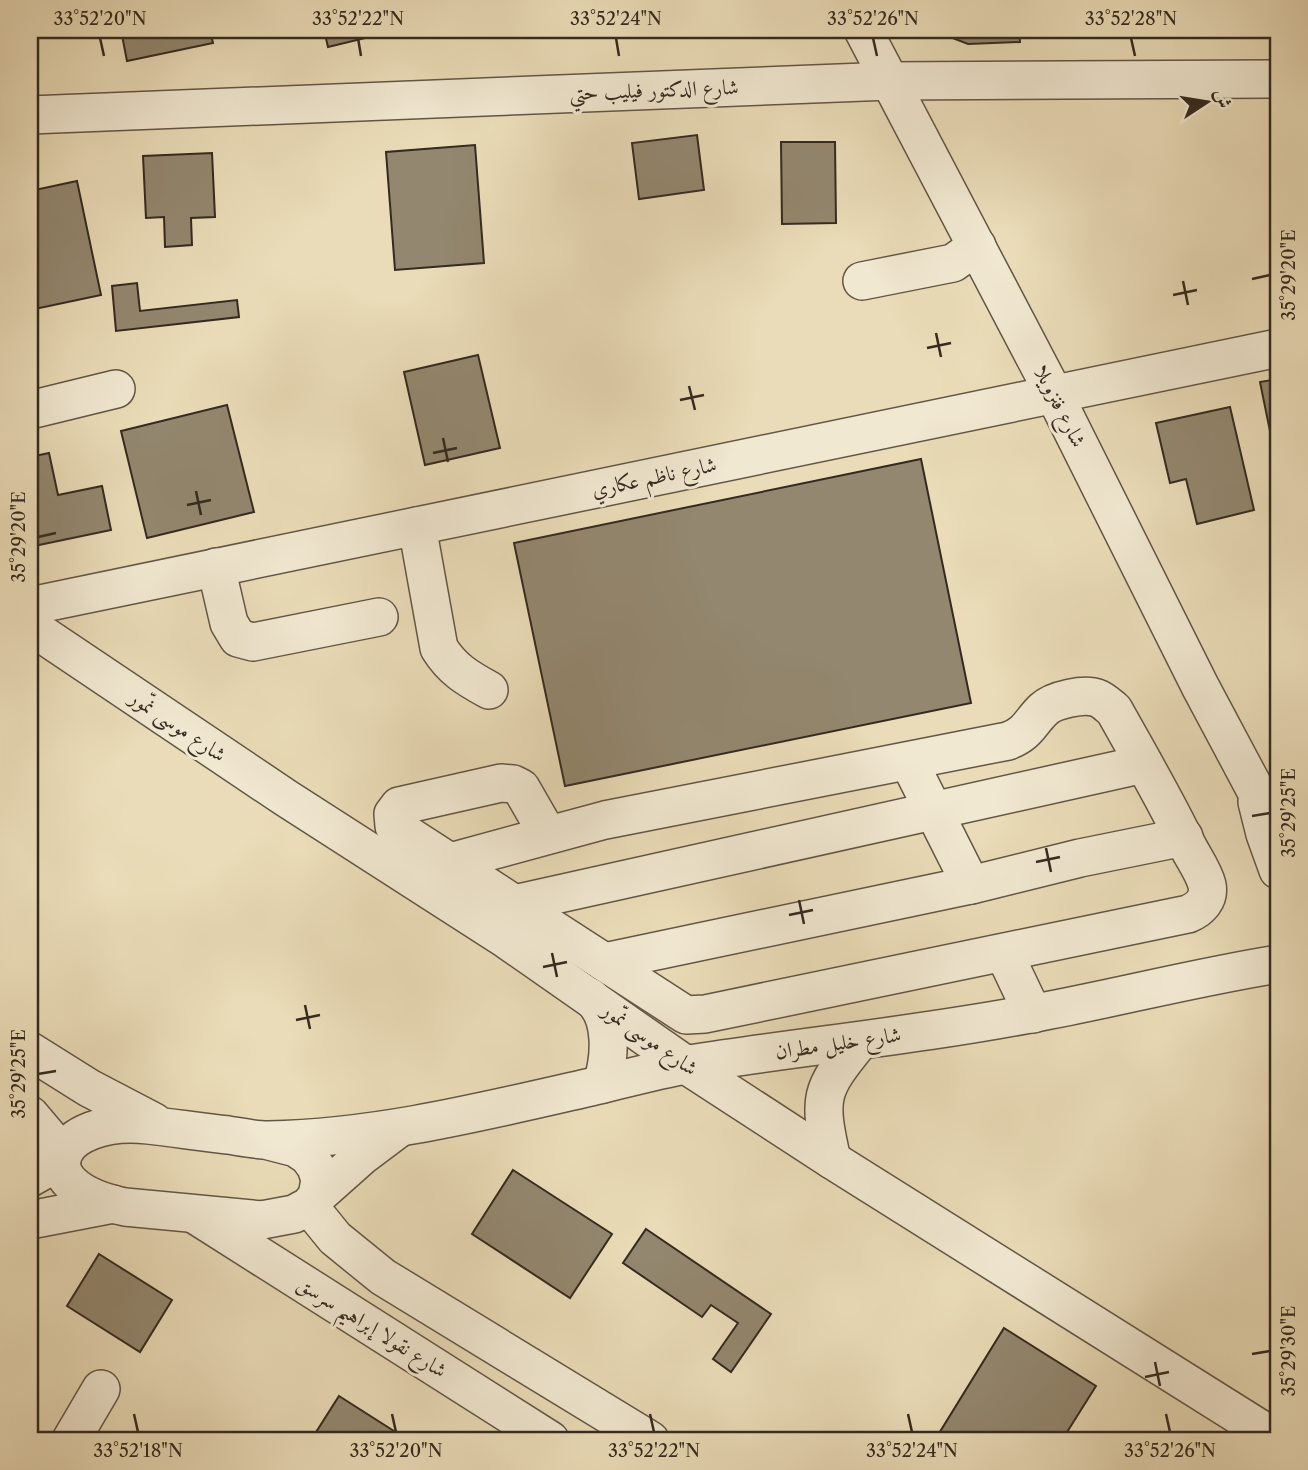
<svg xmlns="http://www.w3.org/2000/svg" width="1308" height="1470" viewBox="0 0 1308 1470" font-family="'Libre Caslon Text',Amiri,serif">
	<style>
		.building { fill: #93876f; stroke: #342a20; stroke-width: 2 }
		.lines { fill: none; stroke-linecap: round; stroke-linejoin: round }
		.minor-casing { stroke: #625646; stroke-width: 40 }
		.minor { stroke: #f1e8d1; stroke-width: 37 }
		.ticks { fill: none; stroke: #342a20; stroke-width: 2.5 }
		.labels { text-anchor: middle; stroke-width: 6; stroke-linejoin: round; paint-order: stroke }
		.street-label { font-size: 21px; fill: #342a20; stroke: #f1e8d1 }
		.neatline { fill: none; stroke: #342a20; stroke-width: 2.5 }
		.ticks-label { font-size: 18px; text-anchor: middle; fill: #342a20 }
	</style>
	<rect width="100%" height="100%" fill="#eadcb8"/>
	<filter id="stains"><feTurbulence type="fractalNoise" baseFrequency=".00286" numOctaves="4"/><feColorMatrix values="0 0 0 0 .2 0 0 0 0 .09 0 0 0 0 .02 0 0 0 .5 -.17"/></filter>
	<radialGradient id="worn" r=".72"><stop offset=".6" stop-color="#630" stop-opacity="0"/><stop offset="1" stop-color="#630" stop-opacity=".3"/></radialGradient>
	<!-- building -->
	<g class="building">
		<polygon points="121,30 210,30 213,43 127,61"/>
		<polygon points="324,30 394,30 394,31 328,47"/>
		<polygon points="941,30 1019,30 1020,42 968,44 947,36"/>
		<polygon points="697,135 704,190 639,199 632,143"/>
		<polygon points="781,142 835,142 836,223 782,224"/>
		<polygon points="475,145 484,263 395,270 386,152"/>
		<polygon points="212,153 215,217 191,218 192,245 165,247 164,217 146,218 143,156"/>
		<polygon points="77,181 101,295 30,310 30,191"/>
		<polygon points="137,283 140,311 237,300 239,317 116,331 112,286"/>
		<polygon points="478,355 500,448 425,465 404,372"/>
		<polygon points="1278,379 1278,444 1273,446 1260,382"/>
		<polygon points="227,405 254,512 147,538 121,431"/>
		<polygon points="1230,407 1254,510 1197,524 1186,479 1170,483 1156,423"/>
		<polygon points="49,453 58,495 102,486 111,530 34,546 30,530 30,457"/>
		<polygon points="921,459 971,703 565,786 514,543"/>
		<polygon points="513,1170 612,1234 570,1298 472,1234"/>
		<polygon points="646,1229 771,1314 731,1372 713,1359 738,1323 711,1305 702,1317 623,1263"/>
		<polygon points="99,1254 172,1300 140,1352 67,1306"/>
		<polygon points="1004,1328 1096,1386 1062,1440 946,1440 938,1435"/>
		<polygon points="339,1396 408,1440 311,1440"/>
	</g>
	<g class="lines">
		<defs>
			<g id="minor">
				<polyline points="863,30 1054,394 1200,686 1265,808 1278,825"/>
				<polyline points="30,115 890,81 1278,79"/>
				<polyline points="862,281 953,263 977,246"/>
				<polyline points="30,410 116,389"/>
				<path d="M417,526l22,122c13,21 28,30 50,42"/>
				<polyline points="216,567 229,623 238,638 253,642 379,617"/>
				<polyline points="30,606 1278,348"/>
				<polyline points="30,626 286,798 507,940 686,1065 832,1160 1278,1440"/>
				<polyline points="909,762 971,885"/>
				<polyline points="1257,802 1265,834 1278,870"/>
				<path d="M450,862l155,-42 403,-79c21,-8 22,-19 36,-32 10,-9 40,-16 53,-11 6,2 12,8 17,12 25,45 51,89 73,135 6,12 17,27 20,40 3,14 -7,24 -19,29l-483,100 -19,1 -292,-189 -1,-12 6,-8 102,-23 12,1 8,4 27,47"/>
				<polyline points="514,904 1144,764"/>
				<polyline points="1004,953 1033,1014"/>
				<polyline points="604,962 971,885 1080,858 1184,837"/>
				<path d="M590,997c24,20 20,61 12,87"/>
				<polyline points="30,1051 89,1088 154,1122"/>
				<polyline points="30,1115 63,1154"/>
				<path d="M265,1140l31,8 12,8 8,11 4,13 -3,16 -8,10 -15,8 -32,6 -137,-13c-106,-22 -66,-92 23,-82 26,3 53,7 80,10 13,2 26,5 40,5 110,-2 217,-29 323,-53 33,-8 66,-17 99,-23 114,-18 231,-29 345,-51 81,-15 162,-36 243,-49"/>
				<path d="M832,1160c-14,-63 -13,-69 28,-119"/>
				<polyline points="30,1178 62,1160"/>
				<polyline points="317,1196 362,1156 398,1129"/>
				<polyline points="309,1206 335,1238 383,1277 650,1440"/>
				<polyline points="197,1216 550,1440"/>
				<polyline points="30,1220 113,1204"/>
				<polyline points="71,1440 101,1389"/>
			</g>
		</defs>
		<!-- minor casing -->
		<use href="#minor" class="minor-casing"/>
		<!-- minor -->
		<use href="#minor" class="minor"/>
	</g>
	<!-- ticks -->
	<path class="ticks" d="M100,38l4,18M358,38l3,18M616,38l3,18M873,38l4,18M1131,38l4,18M1252,279l18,-4M1183,281l5,24M1173,295l24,-5M936,333l5,24M927,348l24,-5M689,386l6,24M680,400l24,-5M443,438l5,24M433,453l24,-5M196,491l5,24M187,505l24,-5M38,537l18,-4M1252,816l18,-3M1046,848l5,24M1036,862l24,-5M799,900l5,24M789,915l24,-5M552,953l5,24M543,967l24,-5M305,1005l5,24M296,1020l24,-5M38,1074l18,-3M1252,1354l18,-3M1155,1362l5,24M1145,1377l24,-5M134,1414l4,18M392,1414l4,18M650,1414l4,18M908,1414l4,18M1166,1414l4,18"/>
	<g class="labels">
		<!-- street labels -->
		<g class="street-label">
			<text transform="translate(654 90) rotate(-2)" y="7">شارع الدكتور فيليب حتي</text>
			<text transform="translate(1060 406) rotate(63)" y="7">شارع فنزويلا</text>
			<text transform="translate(654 477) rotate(-12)" y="7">شارع ناظم عكاري</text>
			<text transform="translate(178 726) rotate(34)" y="7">شارع موسى نمّور</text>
			<text transform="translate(650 1039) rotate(35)" y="7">شارع موسى نمّور</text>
			<text transform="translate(838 1043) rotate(-8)" y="7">شارع خليل مطران</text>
			<text transform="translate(372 1327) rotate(32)" y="7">شارع نقولا إبراهيم سرسق</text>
		</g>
	</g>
	<!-- margin -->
	<rect width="1308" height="1470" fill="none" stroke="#eadcb8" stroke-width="77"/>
	<!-- north arrow -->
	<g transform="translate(1207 102) rotate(78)" stroke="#f1e8d1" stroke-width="5" paint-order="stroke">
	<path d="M0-5L12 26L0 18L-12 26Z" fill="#342a20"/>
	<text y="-10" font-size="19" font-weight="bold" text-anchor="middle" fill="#342a20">ش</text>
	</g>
	<rect x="38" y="38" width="1232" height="1394" class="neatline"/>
	<g class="ticks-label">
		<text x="100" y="25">33°52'20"N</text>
		<text x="358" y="25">33°52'22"N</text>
		<text x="616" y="25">33°52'24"N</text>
		<text x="873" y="25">33°52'26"N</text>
		<text x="1131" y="25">33°52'28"N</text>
		<text transform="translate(1289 275) rotate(-90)" y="6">35°29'20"E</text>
		<text transform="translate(19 537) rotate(-90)" y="6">35°29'20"E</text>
		<text transform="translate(1289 813) rotate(-90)" y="6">35°29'25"E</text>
		<text transform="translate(19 1074) rotate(-90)" y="6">35°29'25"E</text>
		<text transform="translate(1289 1351) rotate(-90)" y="6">35°29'30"E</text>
		<text x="138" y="1457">33°52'18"N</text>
		<text x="396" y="1457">33°52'20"N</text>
		<text x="654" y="1457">33°52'22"N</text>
		<text x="912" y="1457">33°52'24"N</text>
		<text x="1170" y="1457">33°52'26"N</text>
	</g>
	<rect width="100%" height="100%" filter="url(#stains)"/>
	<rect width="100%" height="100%" fill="url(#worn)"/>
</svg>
